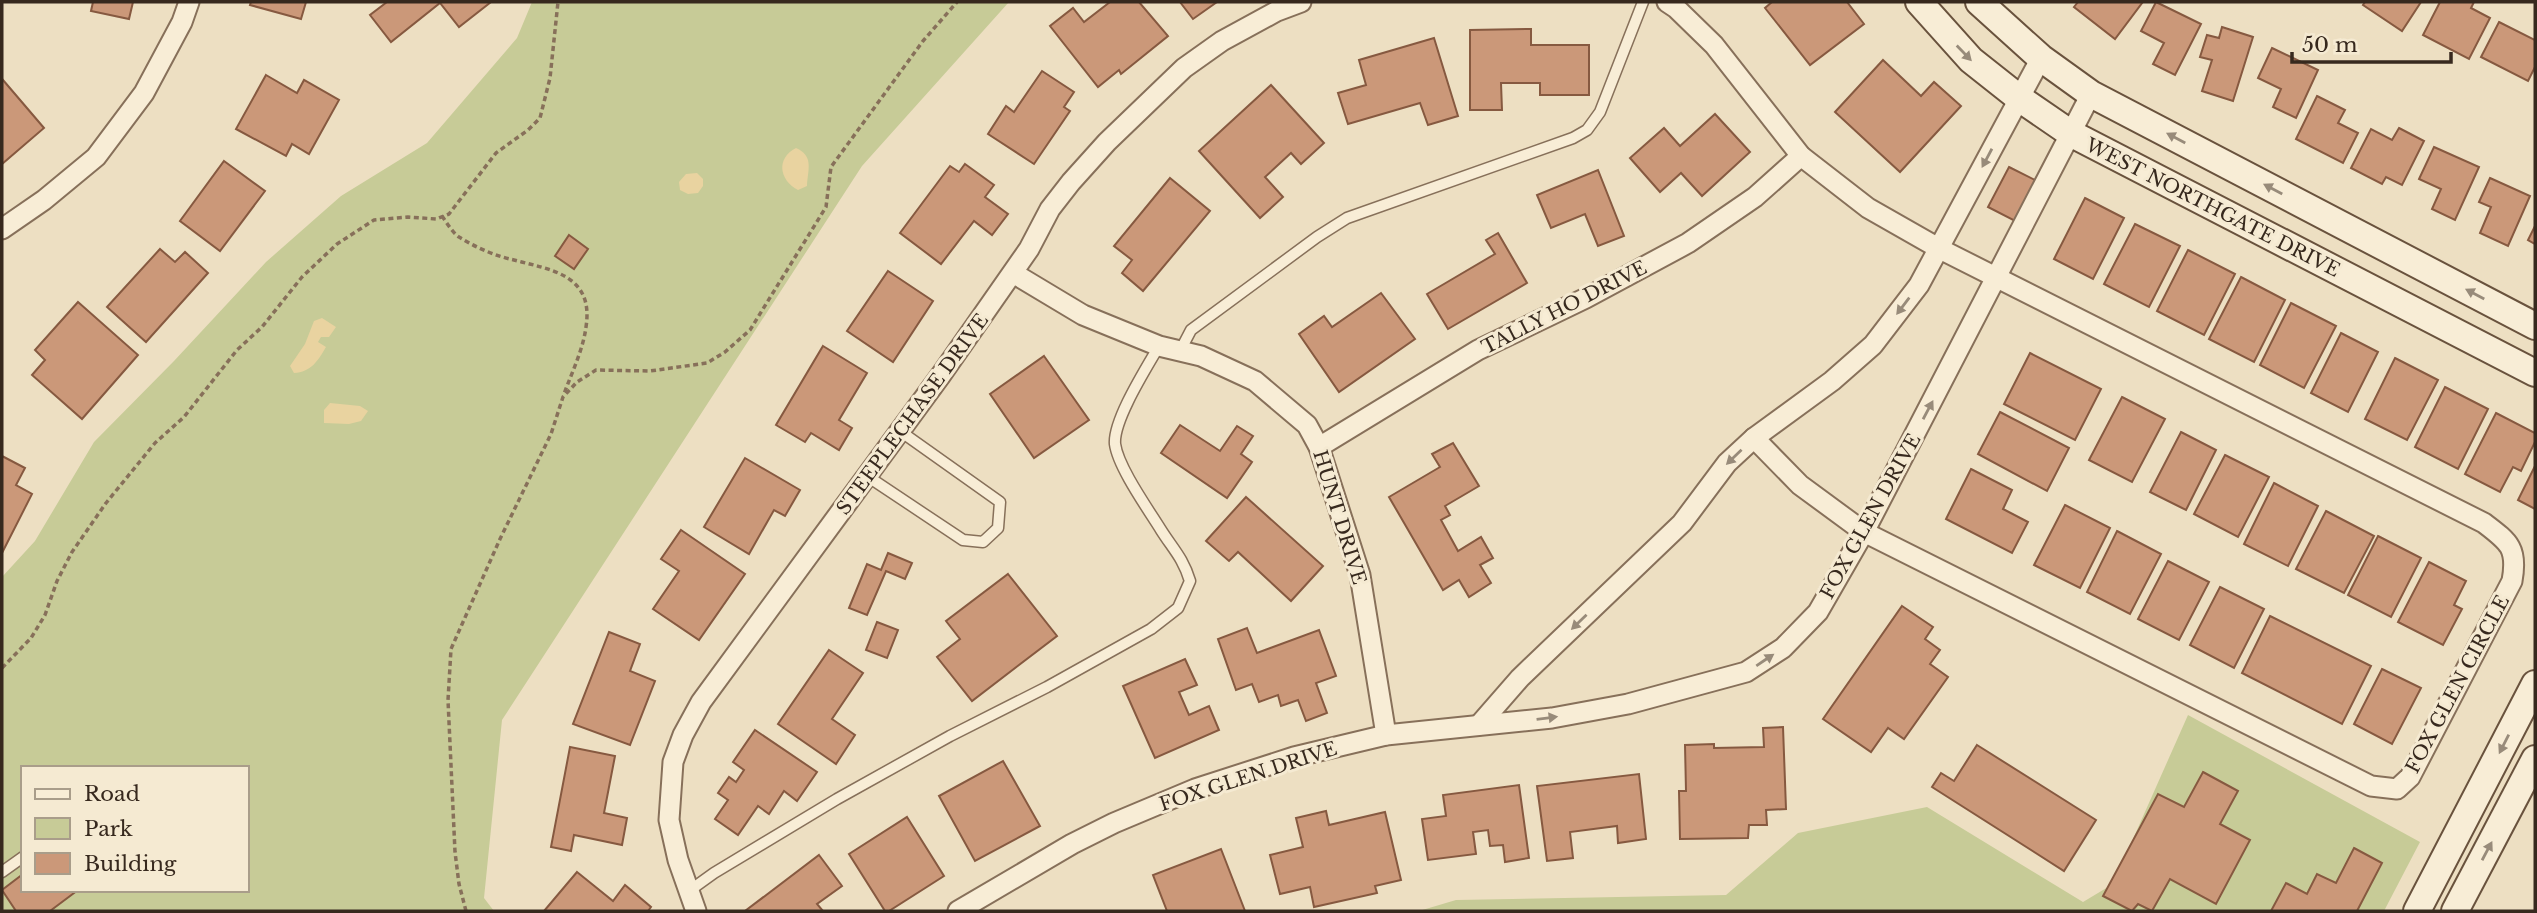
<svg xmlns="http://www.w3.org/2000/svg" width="2537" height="913" viewBox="0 0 2537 913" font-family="'Libre Baskerville',serif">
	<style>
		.green { fill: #c7cb97; fill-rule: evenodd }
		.sand { fill: #e9d3a0 }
		.building { fill: #cb9879; stroke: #865940; stroke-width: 2 }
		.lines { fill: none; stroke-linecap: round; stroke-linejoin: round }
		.lane-casing { stroke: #87705a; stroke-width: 13 }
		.street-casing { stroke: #87705a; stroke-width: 23 }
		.secondary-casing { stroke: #69523d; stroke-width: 30 }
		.path { stroke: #87705a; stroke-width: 3.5; stroke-dasharray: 5 3.5; stroke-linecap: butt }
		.lane { stroke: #f8edd6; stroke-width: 10 }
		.street { stroke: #f8edd6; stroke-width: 19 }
		.secondary { stroke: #f8edd6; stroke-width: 26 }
		.oneway { fill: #988b7a }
		.labels { text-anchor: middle; stroke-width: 6; stroke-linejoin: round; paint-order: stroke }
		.street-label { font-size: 19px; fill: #37291e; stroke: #f5ead2 }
	</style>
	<rect width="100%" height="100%" fill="#eddfc2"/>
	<!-- green -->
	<g class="green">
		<path d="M532,2h477l-147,164 -360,554 -18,178 10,13h-492v-334l33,-36 59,-99 80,-81 92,-99 75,-66 86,-53 90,-105zM23,768h224v122h-224z"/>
		<polygon points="2188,715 2420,842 2384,911 1419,911 1456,900 1726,895 1798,833 1927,807 2083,902 2113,884"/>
	</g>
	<!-- sand -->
	<g class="sand">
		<path d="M796,148c18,8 12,21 11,38l-9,4c-19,-10 -22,-32 -2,-42z"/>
		<polygon points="697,173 703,179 703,186 698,193 688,194 680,190 679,182 686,174"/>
		<path d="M322,318l14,9 -7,10h-8l-3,5 8,5c-8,14 -15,25 -32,26l-4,-7 15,-22 9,-23z"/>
		<polygon points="330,403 360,406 368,411 361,421 349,424 324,423 324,410"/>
	</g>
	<!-- building -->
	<g class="building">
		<polygon points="93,2 133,2 129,19 91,11"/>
		<polygon points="251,2 306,2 301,19 250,5"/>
		<polygon points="387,2 491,2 459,27 440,3 391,42 370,15"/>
		<polygon points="1110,2 1139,2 1168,36 1121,74 1119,70 1098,87 1050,26 1073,8 1084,22"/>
		<polygon points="1180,2 1217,2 1193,19"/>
		<polygon points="1772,2 1847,2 1864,24 1810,65 1765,8"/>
		<polygon points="2078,2 2141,2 2142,3 2115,39 2074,7"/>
		<polygon points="2156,2 2201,24 2175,75 2153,64 2164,43 2141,31"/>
		<polygon points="2365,2 2421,2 2402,31 2363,5"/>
		<polygon points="2440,2 2474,2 2471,8 2490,18 2469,59 2423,35"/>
		<polygon points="2499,22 2535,40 2535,67 2528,81 2481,57"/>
		<polygon points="2222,27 2253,37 2233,101 2202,91 2212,60 2200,57 2207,35 2219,38"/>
		<polygon points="1531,29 1531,45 1589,45 1589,95 1540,95 1540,83 1501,83 1502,110 1470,110 1470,30"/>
		<polygon points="1434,38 1458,116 1428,125 1420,103 1348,124 1338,93 1366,85 1359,60"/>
		<polygon points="2272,48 2318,70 2296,118 2273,107 2281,89 2258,78"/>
		<polygon points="1883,60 1921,96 1934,82 1961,106 1900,172 1835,112"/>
		<polygon points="1042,71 1074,92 1064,107 1070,111 1034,164 988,134 1006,106 1014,112"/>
		<polygon points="266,75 297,93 304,80 339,100 309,154 292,144 286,156 236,129"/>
		<polygon points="3,80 44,128 2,164 2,81"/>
		<polygon points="1271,85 1324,143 1301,164 1291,153 1265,177 1283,197 1260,218 1199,151"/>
		<polygon points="2317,96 2345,110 2338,123 2358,133 2343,163 2296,139"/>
		<polygon points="1715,114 1750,152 1702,196 1681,173 1660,192 1630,158 1664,128 1680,146"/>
		<polygon points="2399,128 2424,141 2402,185 2386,177 2382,184 2351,168 2371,129 2392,140"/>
		<polygon points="2434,147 2479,167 2455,220 2432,209 2441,189 2419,179"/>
		<polygon points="224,161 265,191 220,251 180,221"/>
		<polygon points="965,164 994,185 985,197 1008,214 992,235 974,221 941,264 900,233 950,166 959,172"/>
		<polygon points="2009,167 2039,182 2019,223 1988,207"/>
		<polygon points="1598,170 1624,236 1598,246 1585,214 1551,228 1537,195"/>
		<polygon points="1170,178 1210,211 1143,291 1122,273 1132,260 1114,246"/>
		<polygon points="2490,178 2530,196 2508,246 2480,233 2491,207 2479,202"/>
		<polygon points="2085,198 2124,218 2093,279 2054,259"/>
		<polygon points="2135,224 2180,246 2149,307 2104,284"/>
		<polygon points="2535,226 2535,244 2528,240"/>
		<polygon points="1498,233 1527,283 1448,329 1427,294 1495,254 1486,240"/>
		<polygon points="569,235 588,249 574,269 555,256"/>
		<polygon points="160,249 175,262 185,252 208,273 146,342 107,307"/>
		<polygon points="2188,250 2235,274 2204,335 2157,311"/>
		<polygon points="888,271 933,301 893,362 847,331"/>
		<polygon points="2241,277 2285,300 2254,362 2209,339"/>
		<polygon points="1381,293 1415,339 1339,392 1299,334 1324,316 1332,327"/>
		<polygon points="78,302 138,355 82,419 32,375 45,360 35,350"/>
		<polygon points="2291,303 2336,326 2304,388 2260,365"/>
		<polygon points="2341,333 2378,352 2348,412 2311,393"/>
		<polygon points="823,346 867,373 839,420 852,428 839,450 811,433 805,442 776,425"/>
		<polygon points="2030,353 2101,389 2075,440 2004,404"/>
		<polygon points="1044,356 1089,420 1034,458 990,394"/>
		<polygon points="2395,358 2438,380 2407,440 2365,419"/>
		<polygon points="2445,387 2488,409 2458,469 2415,447"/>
		<polygon points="2122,397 2165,419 2132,482 2089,460"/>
		<polygon points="2000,412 2069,448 2047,491 1978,454"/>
		<polygon points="2496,413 2535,433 2535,442 2521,471 2513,467 2500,492 2465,474"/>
		<polygon points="1180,425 1220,451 1237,426 1253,436 1241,454 1252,462 1227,498 1161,453"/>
		<polygon points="2181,432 2216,450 2186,510 2150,492"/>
		<polygon points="1453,443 1479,486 1445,506 1450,515 1441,520 1458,551 1481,537 1493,558 1480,565 1491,583 1469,597 1459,580 1443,590 1389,497 1440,467 1432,454"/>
		<polygon points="2225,455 2269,477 2238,537 2194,514"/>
		<polygon points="2,456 25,468 16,485 32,494 2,553"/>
		<polygon points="745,458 800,490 785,516 774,510 749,554 704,527"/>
		<polygon points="2535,466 2535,509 2518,500"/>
		<polygon points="1971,469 2012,490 2003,509 2028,522 2012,553 1946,519"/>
		<polygon points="2274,483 2318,506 2288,566 2244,544"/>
		<polygon points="1246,497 1323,566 1291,601 1238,552 1229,561 1206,541"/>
		<polygon points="2065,505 2110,528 2080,588 2034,565"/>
		<polygon points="2326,511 2374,536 2344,593 2296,569"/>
		<polygon points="681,530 745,574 699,640 653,609 679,571 661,559"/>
		<polygon points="2117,531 2161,554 2130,614 2087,592"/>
		<polygon points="2378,536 2421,558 2391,617 2348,595"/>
		<polygon points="888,553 912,563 905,579 886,571 867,615 849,608 867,564 881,570"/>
		<polygon points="2168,561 2209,582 2179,640 2138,619"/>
		<polygon points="2429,562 2466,581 2454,605 2462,609 2443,645 2398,622"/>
		<polygon points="1008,574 1057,636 972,701 937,657 960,639 946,621"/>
		<polygon points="2220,587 2264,609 2234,668 2190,645"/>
		<polygon points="1902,606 1933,627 1925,639 1940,650 1930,664 1948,677 1904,739 1888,728 1871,752 1823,719"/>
		<polygon points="2270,616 2371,666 2342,724 2242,673"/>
		<polygon points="877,622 898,630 887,658 866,650"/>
		<polygon points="1247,628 1257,653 1319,630 1336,676 1316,683 1327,713 1306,721 1298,700 1281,706 1278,695 1259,702 1252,684 1236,690 1218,639"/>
		<polygon points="609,632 640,644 630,671 655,681 630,745 573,724"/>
		<polygon points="829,650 863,673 832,719 855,735 836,764 778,724"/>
		<polygon points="1185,659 1197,685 1179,692 1189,715 1209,706 1219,730 1155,758 1123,686"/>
		<polygon points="2382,669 2421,688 2392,744 2354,724"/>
		<polygon points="1783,727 1786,809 1766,810 1767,825 1749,825 1748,838 1680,839 1679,791 1686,791 1685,745 1714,744 1714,748 1764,747 1763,728"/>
		<polygon points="755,730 817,772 797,801 784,791 769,814 758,806 738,835 715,819 728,800 718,793 729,777 736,782 744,770 733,762"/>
		<polygon points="1977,745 2096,820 2064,871 1932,787 1941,773 1954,781"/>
		<polygon points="570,747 615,756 604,813 627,818 622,845 574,835 571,851 551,847"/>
		<polygon points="1003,761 1040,826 975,861 939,796"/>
		<polygon points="2203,772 2238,791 2220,824 2250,840 2216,904 2170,879 2152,911 2138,904 2132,911 2103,896 2158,794 2184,807"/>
		<polygon points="1639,774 1646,839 1618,843 1617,826 1570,832 1573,858 1547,861 1537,786"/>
		<polygon points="1519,785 1529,858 1505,862 1503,845 1490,846 1488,830 1473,832 1476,854 1428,860 1422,819 1446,816 1443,795"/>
		<polygon points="1326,811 1329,825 1385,812 1401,880 1375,886 1377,893 1314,907 1310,887 1280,894 1270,855 1303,847 1296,818"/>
		<polygon points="907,817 944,876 889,911 885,911 849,854"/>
		<polygon points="2354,848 2382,863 2357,911 2271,911 2286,883 2307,894 2317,874 2336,883"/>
		<polygon points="1221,849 1245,911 1167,911 1153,875"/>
		<polygon points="819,855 842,886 817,904 823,911 745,911"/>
		<polygon points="577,872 613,901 625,885 651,907 648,911 544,911"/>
		<polygon points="23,874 23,890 78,890 50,911 16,911 2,890"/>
	</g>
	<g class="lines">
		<defs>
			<g id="lane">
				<polyline points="1180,351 1191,330 1317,237 1347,218 1573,138 1587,130 1600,112 1643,2"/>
				<polyline points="867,476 963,540 983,542 998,528 1000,502 900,431"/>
				<polyline points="2,872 23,857"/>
				<path d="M689,891l25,-18 123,-74 113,-63 97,-49 104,-58 27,-21 12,-27c-7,-23 -17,-32 -29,-51 -13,-21 -43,-63 -46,-86 -2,-24 32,-77 44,-98"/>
			</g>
			<g id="street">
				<path d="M1667,2l9,6 38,37 87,111 67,52 72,41 544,274c25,19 34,25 28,58l-102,196 -13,12 -26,-3 -507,-254 -64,-47 -46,-47"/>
				<polyline points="2,229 44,200 96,157 144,93 182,22 189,2"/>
				<polyline points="1013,273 1083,315 1159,346 1201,356 1255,381 1307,425 1319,447 1360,575 1386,735"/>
				<polyline points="1319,447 1478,350 1586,298 1688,243 1755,197 1801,156"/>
				<polyline points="1479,725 1520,678 1682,523 1727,463 1754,438 1832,381 1873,345 1919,285 2041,58"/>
				<polyline points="696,911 678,860 669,820 673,762 683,735 701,702 941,375 1029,249 1050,209 1071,182 1107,142 1184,68 1222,41 1277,11 1301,2"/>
				<polyline points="958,911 1072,844 1114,823 1195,789 1294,757 1386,735 1552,718 1628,704 1746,672 1783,648 1818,612 1864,532 2091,94"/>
			</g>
			<g id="secondary">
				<polyline points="1919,2 1971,60 2019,98 2070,133 2535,373"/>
				<polyline points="1979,2 2041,58 2091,94 2535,326"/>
				<polyline points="2417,911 2535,684"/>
				<polyline points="2455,911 2535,759"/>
			</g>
		</defs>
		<!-- lane casing -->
		<use href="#lane" class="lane-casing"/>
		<!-- street casing -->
		<use href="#street" class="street-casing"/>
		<!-- secondary casing -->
		<use href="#secondary" class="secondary-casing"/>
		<!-- path -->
		<g class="path">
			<path d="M442,216c5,7 10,16 17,21 16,10 36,19 55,23 38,10 80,15 72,67 -3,23 -14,45 -22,67"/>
			<polyline points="2,668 31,638 45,615 57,581 72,552 106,503 155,443 184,417 237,350 262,327 302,277 337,244 374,220 408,217 436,219 449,214 496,153 528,130 540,118 550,78 558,2"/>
			<polyline points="466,911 459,884 455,852 448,700 451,649 500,539 551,434 563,397 577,382 596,370 650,371 707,363 725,352 750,330 826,207 831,167 923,41 957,2"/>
		</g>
		<!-- lane -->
		<use href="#lane" class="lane"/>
		<!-- street -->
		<use href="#street" class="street"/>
		<!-- secondary -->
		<use href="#secondary" class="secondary"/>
	</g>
	<!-- one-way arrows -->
	<defs><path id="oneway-solid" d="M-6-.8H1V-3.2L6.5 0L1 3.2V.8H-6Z" transform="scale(1.75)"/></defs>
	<g class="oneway">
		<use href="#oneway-solid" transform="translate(1964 53) rotate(46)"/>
		<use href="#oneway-solid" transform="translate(2176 138) rotate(-152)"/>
		<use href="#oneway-solid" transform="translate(1987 158) rotate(118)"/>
		<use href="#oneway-solid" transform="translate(2273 189) rotate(-152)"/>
		<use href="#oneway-solid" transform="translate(2475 294) rotate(-152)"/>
		<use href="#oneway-solid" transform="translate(1903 306) rotate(127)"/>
		<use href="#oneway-solid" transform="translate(1928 410) rotate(-62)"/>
		<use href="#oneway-solid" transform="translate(1734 457) rotate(136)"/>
		<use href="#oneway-solid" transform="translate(1579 622) rotate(136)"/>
		<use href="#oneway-solid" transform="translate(1765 660) rotate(-34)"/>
		<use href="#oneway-solid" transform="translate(1547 718) rotate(-7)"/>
		<use href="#oneway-solid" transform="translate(2504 744) rotate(117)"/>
		<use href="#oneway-solid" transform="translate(2487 851) rotate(-62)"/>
	</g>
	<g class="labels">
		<!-- street labels -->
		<g class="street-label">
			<text transform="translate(2213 207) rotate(27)" y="7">WEST NORTHGATE DRIVE</text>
			<text transform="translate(1564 307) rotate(-27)" y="7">TALLY HO DRIVE</text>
			<text transform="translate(912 414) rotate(-54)" y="7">STEEPLECHASE DRIVE</text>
			<text transform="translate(1870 516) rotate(-61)" y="7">FOX GLEN DRIVE</text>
			<text transform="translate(1340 517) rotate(73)" y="7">HUNT DRIVE</text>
			<text transform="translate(2457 684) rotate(-62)" y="7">FOX GLEN CIRCLE</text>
			<text transform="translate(1248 776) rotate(-18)" y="7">FOX GLEN DRIVE</text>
		</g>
	</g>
	<!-- border -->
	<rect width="2537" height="913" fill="none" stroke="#37291e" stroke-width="7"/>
	<!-- legend -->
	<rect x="21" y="766" width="228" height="126" fill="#f5ead2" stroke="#a99d8a" stroke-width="2"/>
	<rect x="35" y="789" width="35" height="10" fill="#f8edd6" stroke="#a99d8a" stroke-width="2"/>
	<text x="84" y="801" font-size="21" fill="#37291e">Road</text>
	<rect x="35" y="818" width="35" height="21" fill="#c7cb97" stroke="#a99d8a" stroke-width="2"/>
	<text x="84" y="836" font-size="21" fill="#37291e">Park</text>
	<rect x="35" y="853" width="35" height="21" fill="#cb9879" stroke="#a99d8a" stroke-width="2"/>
	<text x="84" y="871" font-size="21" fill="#37291e">Building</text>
	<!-- scale -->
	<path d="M2292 52v10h159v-10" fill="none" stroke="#37291e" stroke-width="3.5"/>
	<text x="2302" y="52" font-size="21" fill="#37291e" stroke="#f5ead2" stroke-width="5" paint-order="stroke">50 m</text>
</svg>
